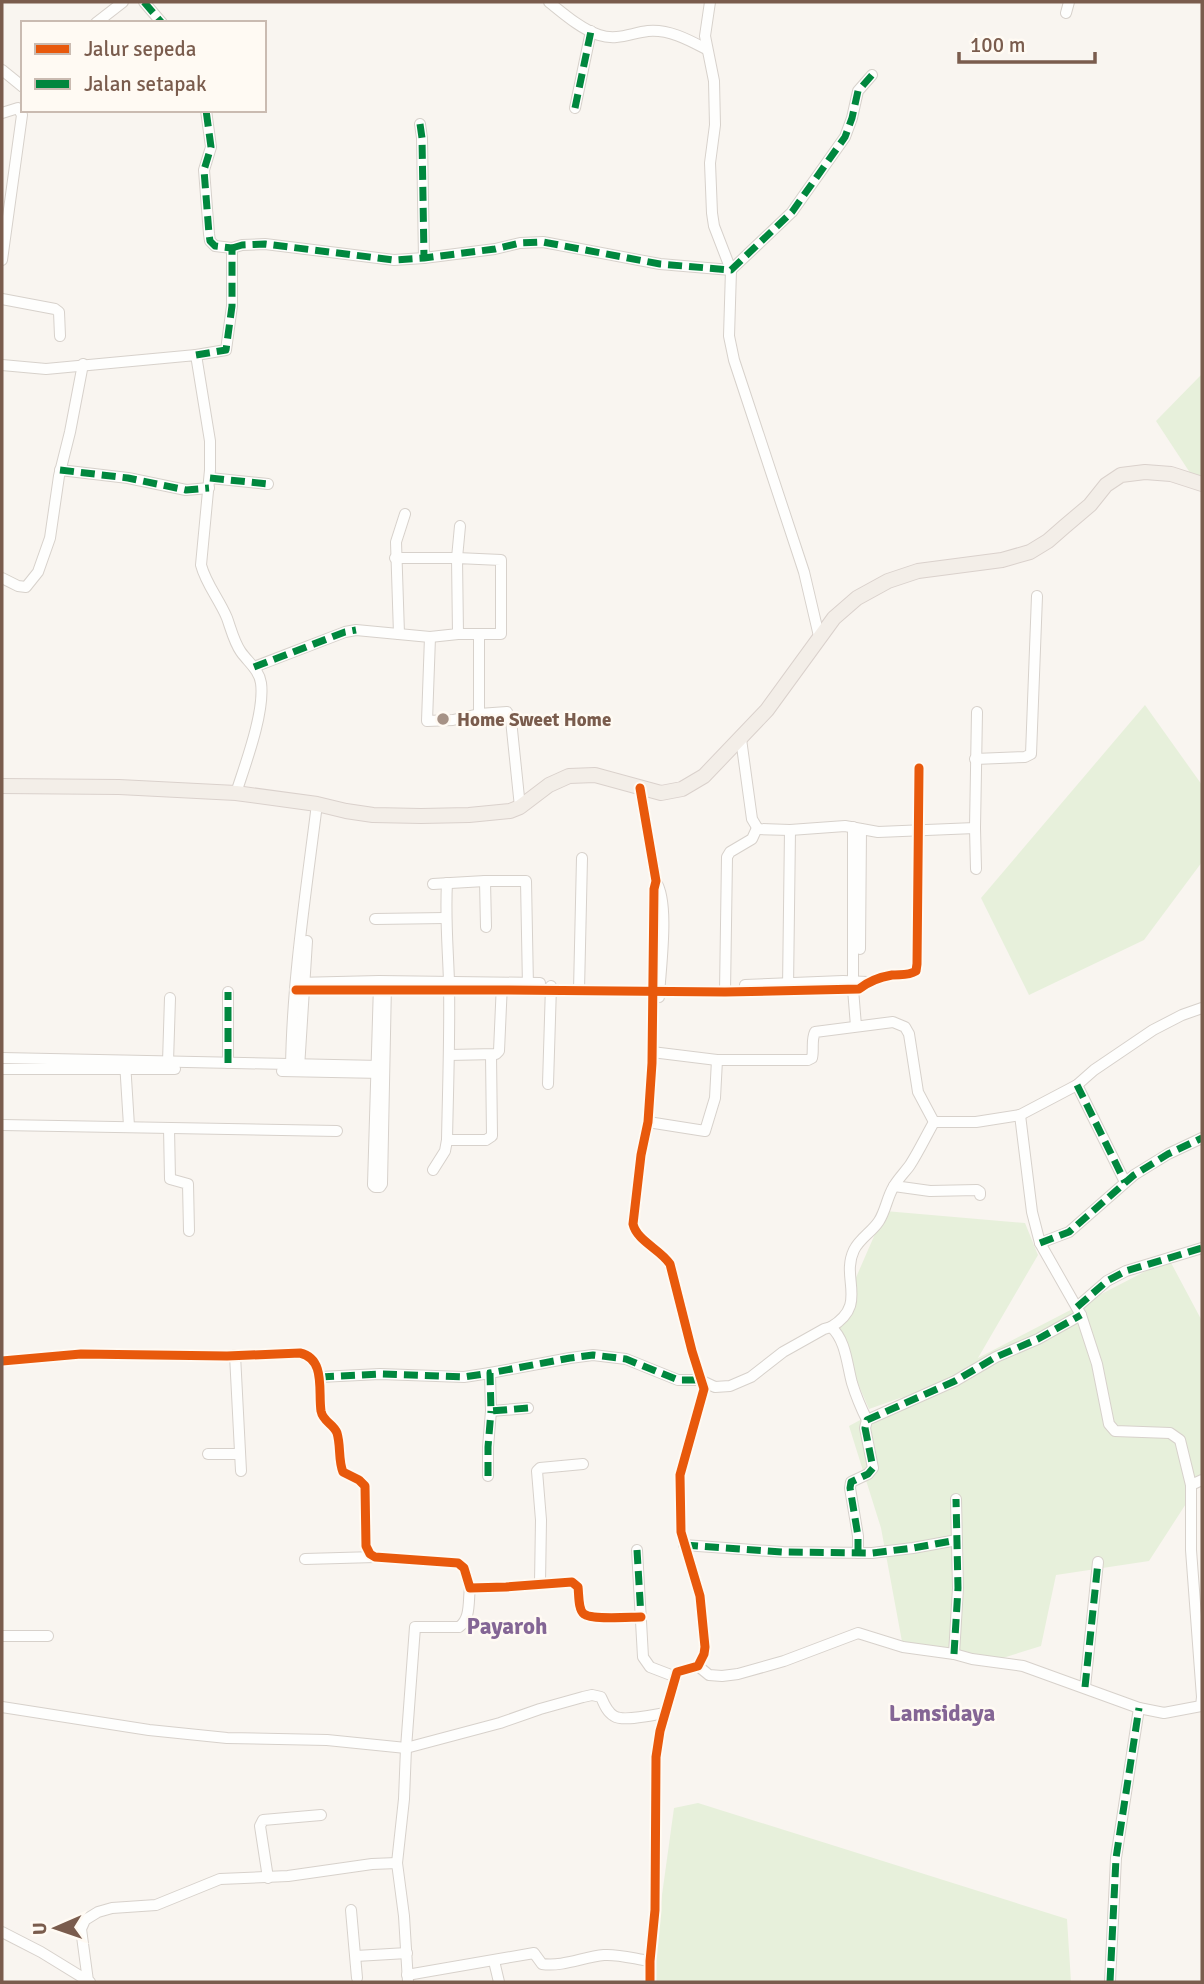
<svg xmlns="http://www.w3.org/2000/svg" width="1204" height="1984" viewBox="0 0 1204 1984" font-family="Signika,sans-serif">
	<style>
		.green { fill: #e7f0db }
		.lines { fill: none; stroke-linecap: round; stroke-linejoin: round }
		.minor-casing { stroke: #d7d1cb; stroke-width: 12 }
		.major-casing { stroke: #dad1cc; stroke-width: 16 }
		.minor { stroke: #fefefd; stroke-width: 10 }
		.major { stroke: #f3eee8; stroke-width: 14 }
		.quiet { stroke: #00873e; stroke-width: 7; stroke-dasharray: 14 7; stroke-linecap: butt }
		.cycleway-casing { stroke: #fffaf3; stroke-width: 13 }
		.cycleway { stroke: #e8590c; stroke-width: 9 }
		.poi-dot { fill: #a69286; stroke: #fffaf3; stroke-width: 2.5 }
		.labels { text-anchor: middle; stroke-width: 5; stroke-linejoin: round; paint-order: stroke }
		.poi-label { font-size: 19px; font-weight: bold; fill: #7a5c4d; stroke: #fffaf3; text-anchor: start }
		.quarter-label { font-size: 23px; font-weight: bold; fill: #846695; stroke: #fffaf3 }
	</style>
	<rect width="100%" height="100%" fill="#f9f5f0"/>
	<!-- green -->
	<g class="green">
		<polygon points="1202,374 1202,491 1156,421"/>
		<polygon points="1145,705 1202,785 1202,862 1144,940 1029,995 981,898"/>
		<polygon points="885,1211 1025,1223 1038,1255 978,1358 1169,1259 1202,1321 1202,1479 1149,1561 1056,1575 1041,1646 990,1662 903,1647 881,1528 849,1426 903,1397 869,1409 834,1328"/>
		<polygon points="698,1803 1067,1919 1071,1982 650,1982 674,1808"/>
	</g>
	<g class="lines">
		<defs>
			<g id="minor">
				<polyline points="144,2 162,23"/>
				<path d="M549,2c15,12 32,27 50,33 18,6 32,-2 49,-4 21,-2 41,9 58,18"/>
				<polyline points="710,2 705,36 714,81 715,125 710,163 712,213 714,226 731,270 729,336 734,360 804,572 819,636"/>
				<polyline points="1066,13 1069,2"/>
				<polyline points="96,23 123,2"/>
				<polyline points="2,70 23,87"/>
				<polyline points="575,108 591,31"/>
				<polyline points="2,113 18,108 22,115 2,260"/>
				<polyline points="420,124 422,138 424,258"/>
				<polyline points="232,248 242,245 265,244 394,260 424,258 495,249 520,243 543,242 660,264 731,270 792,212 845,137 852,118 858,91 872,75"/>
				<polyline points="2,299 55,309 59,312 60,336"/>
				<polyline points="196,355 226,350 232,306 232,248 215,246 210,241 209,234 204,170 211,147 206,110"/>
				<path d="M2,365l44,4 150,-14 14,86v29l-9,95c5,19 18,34 26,53 4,11 7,24 14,34 8,11 18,18 20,31 4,29 -16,82 -25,110"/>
				<polyline points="60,470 128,478 186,490 209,488"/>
				<polyline points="210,478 268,484"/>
				<polyline points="395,558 457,558 460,526"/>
				<polyline points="2,578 18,586 26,587 38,572 50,538 59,476 70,432 83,364"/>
				<polyline points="399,634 396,542 405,514"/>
				<polyline points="479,635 479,714 507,712 511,720 520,807"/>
				<polyline points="430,637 427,721 453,720 479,714"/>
				<polyline points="254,667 345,632 356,630 430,637 458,634 501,634 501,560 457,558 458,634"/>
				<polyline points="741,739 752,819 758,829 790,830 845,826 878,832 975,828 977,712"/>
				<polyline points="975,759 1025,757 1031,754 1037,596"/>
				<path d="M640,788l16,93 -2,8 -2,174 -4,59 -7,33 -8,69c4,17 27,25 37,40l22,87 12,38 -24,86 1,57 19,64 5,51 -1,7 -6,12 -21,6 -17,59 -4,26 -1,153 -5,51v21"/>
				<polyline points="853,827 853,989 856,1026"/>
				<polyline points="975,828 976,869"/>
				<polyline points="485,881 486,927"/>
				<path d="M656,882c14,21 4,88 3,115"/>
				<polyline points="433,884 485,881 526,881 528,987"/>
				<polyline points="375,919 445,918"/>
				<polyline points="860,949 861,829"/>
				<polyline points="296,983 379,981 540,983"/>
				<polyline points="379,985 373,1185 375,1187 380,1187 382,1184 386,984"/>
				<polyline points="745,985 843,981 868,982"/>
				<polyline points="788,988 790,830"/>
				<path d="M296,990h206l223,2 134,-3c10,-8 21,-12 33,-14 9,-1 16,1 24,-4l1,-7 2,-196"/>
				<polyline points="579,990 582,858"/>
				<polyline points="725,992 727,857 730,852 752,839 757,828"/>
				<path d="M652,1052l65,8h91l4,-2c2,-8 -1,-18 3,-26l78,-10 12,5 4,7 9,58 16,30h42l44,-7 57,-30 17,-15 59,-40 29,-15 20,-7"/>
				<polyline points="449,1055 496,1054 499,1051 502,983"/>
				<polyline points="2,1058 380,1066"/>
				<polyline points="125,1062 129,1126"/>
				<polyline points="168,1062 170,998"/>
				<polyline points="228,1063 228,992"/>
				<polyline points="299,1068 307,941"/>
				<polyline points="2,1069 175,1069"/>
				<path d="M291,1069c1,-88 15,-177 26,-265"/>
				<polyline points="282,1071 382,1073"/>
				<polyline points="548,1084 551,986"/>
				<polyline points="1077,1085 1125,1182"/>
				<polyline points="1020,1115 1032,1212 1040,1243 1081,1315 1097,1364 1109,1424 1115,1431 1170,1433 1180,1440 1191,1485"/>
				<polyline points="648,1122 705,1131 715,1098 717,1060"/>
				<polyline points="2,1125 337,1131"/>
				<polyline points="169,1128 170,1179 188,1184 189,1231"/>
				<polyline points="447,1140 486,1140 492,1136 491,1055"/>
				<path d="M433,1170l12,-19 2,-11c1,-53 3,-105 2,-158 -1,-33 -4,-65 -2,-99"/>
				<polyline points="894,1186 930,1191 977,1190 980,1192 980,1195"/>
				<polyline points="1040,1243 1069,1232 1134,1175 1168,1154 1202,1138"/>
				<polyline points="1077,1307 1107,1281 1126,1271 1202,1248"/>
				<path d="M831,1327c38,-23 9,-48 23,-77 6,-12 18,-18 25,-29 7,-11 8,-24 15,-35 4,-7 11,-14 16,-21 9,-14 16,-29 24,-43"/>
				<polyline points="235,1355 241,1471"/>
				<path d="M2,1361l79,-7 146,2 73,-3c26,6 18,38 21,58 2,11 13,13 16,22 4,13 1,27 6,39l16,8 6,6 1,60 4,8 5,3 83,6 6,5 6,20 36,-1 66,-5 6,5c1,7 0,23 6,27 7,6 46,3 57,3"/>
				<polyline points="320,1377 380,1374 464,1377 490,1373"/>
				<path d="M528,1408l-37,3 -1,-38 80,-15 23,-3 33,4 52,21h22l15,7 15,-1 21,-9 32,-25 41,-23 7,-2c15,13 16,38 21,56 4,13 9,25 15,37"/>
				<polyline points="208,1454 240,1454"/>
				<polyline points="488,1476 488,1447 491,1411"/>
				<polyline points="684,1545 783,1552 872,1553 913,1548 957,1540"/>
				<polyline points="637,1550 643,1657 650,1667 676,1677 677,1672"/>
				<polyline points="858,1553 858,1536 850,1488 851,1482 868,1474 873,1468 865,1428 867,1420 955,1381 996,1357 1038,1339 1081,1315"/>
				<polyline points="305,1559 375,1557"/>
				<polyline points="540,1583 541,1520 537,1471 540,1468 583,1464"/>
				<polyline points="2,1636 48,1636"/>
				<polyline points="954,1654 958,1588 956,1499"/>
				<polyline points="698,1666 709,1675 722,1676 738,1674 784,1661 858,1633 903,1647 954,1654 972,1659 1023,1666 1139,1708 1164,1713 1201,1706 1202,1697 1191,1550 1191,1485 1202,1480"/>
				<polyline points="1085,1687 1098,1562"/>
				<path d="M2,1707l147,23 78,8 100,2 79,8 94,-25 40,-14 43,-12 9,-2 9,2c3,7 6,15 13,19 9,6 39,-1 51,-3"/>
				<path d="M397,1863l7,-64 2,-51 9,-121h44c12,-8 9,-26 11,-39"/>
				<polyline points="268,1878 260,1826 263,1820 321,1815"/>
				<polyline points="351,1910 357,1978"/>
				<polyline points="2,1932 41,1952 90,1982"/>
				<polyline points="356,1956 407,1953"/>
				<polyline points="494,1961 499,1982"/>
				<path d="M407,1975l127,-22 8,11c21,3 41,-7 62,-9 15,-1 31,4 46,6"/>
				<polyline points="88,1981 81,1929 85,1920 98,1912 112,1908 156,1905 220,1879 288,1876 372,1864 397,1863 404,1916 408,1982"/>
				<polyline points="1110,1982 1116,1858 1139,1708"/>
			</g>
			<polyline id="major" points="2,786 119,787 236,793 317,804 346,811 373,815 421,816 469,815 510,811 520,807 549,785 569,776 595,775 661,793 682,789 704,776 767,710 834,618 857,598 888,581 918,571 1002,560 1030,552 1048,541 1064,527 1090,505 1106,485 1121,475 1145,472 1171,474 1202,484"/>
		</defs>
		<!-- minor casing -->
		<use href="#minor" class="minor-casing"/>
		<!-- major casing -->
		<use href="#major" class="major-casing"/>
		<!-- minor -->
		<use href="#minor" class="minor"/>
		<!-- major -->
		<use href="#major" class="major"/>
		<!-- quiet -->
		<g class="quiet">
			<polyline points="144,2 162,23"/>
			<polyline points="575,108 591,31"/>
			<polyline points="420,124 422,138 424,258"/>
			<polyline points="232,248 242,245 265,244 394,260 424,258 495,249 520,243 543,242 660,264 731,270 792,212 845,137 852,118 858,91 872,75"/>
			<polyline points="196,355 226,350 232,306 232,248 215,246 210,241 209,234 204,170 211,147 206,110"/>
			<polyline points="60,470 128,478 186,490 209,488"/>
			<polyline points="210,478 268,484"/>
			<polyline points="254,667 345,632 356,630"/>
			<polyline points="228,1063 228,992"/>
			<polyline points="1077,1085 1125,1182"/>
			<polyline points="1040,1243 1069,1232 1134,1175 1168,1154 1202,1138"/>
			<polyline points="1077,1307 1107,1281 1126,1271 1202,1248"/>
			<polyline points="320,1377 380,1374 464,1377 490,1373"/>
			<polyline points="528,1408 491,1411 490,1373 570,1358 593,1355 626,1359 678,1380 700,1380"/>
			<polyline points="488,1476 488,1447 491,1411"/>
			<polyline points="684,1545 783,1552 872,1553 913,1548 957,1540"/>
			<polyline points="637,1550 641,1617"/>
			<polyline points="858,1553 858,1536 850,1488 851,1482 868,1474 873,1468 865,1428 867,1420 955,1381 996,1357 1038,1339 1081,1315"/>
			<polyline points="954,1654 958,1588 956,1499"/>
			<polyline points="1085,1687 1098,1562"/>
			<polyline points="1110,1982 1116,1858 1139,1708"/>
		</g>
		<defs>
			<g id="cycleway">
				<path d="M640,788l16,93 -2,8 -2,174 -4,59 -7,33 -8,69c4,17 27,25 37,40l22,87 12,38 -24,86 1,57 19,64 5,51 -1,7 -6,12 -21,6 -17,59 -4,26 -1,153 -5,51v21"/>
				<path d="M296,990h206l223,2 134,-3c10,-8 21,-12 33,-14 9,-1 16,1 24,-4l1,-7 2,-196"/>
				<path d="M2,1361l79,-7 146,2 73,-3c26,6 18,38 21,58 2,11 13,13 16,22 4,13 1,27 6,39l16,8 6,6 1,60 4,8 5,3 83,6 6,5 6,20 36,-1 66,-5 6,5c1,7 0,23 6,27 7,6 46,3 57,3"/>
			</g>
		</defs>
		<!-- cycleway casing -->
		<use href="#cycleway" class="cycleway-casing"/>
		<!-- cycleway -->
		<use href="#cycleway" class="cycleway"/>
	</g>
	<!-- markers -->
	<circle class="poi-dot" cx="443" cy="719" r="7"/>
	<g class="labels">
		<!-- poi labels -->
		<g class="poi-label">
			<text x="457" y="726">Home Sweet Home</text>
		</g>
		<!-- quarter labels -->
		<g class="quarter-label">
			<text x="507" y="1634">Payaroh</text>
			<text x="942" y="1721">Lamsidaya</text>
		</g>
	</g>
	<!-- border -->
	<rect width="1204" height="1984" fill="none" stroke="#7a5c4d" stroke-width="7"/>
	<!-- legend -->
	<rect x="21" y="21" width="245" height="91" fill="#fffaf3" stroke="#cabbb1" stroke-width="2"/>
	<rect x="35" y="44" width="35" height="10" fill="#e8590c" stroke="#cabbb1" stroke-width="2"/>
	<text x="84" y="56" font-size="21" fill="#7a5c4d">Jalur sepeda</text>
	<rect x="35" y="79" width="35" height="10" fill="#00873e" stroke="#cabbb1" stroke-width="2"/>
	<text x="84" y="91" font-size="21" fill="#7a5c4d">Jalan setapak</text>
	<!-- north arrow -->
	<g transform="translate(56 1928) rotate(268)" stroke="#fffaf3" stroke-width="5" paint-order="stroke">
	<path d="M0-5L12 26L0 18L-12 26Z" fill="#7a5c4d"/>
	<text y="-10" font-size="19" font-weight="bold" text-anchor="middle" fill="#7a5c4d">U</text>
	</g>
	<!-- scale -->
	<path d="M959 52v10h136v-10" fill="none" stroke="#7a5c4d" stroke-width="3.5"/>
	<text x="970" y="52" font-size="21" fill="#7a5c4d" stroke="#fffaf3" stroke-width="5" paint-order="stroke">100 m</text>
</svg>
